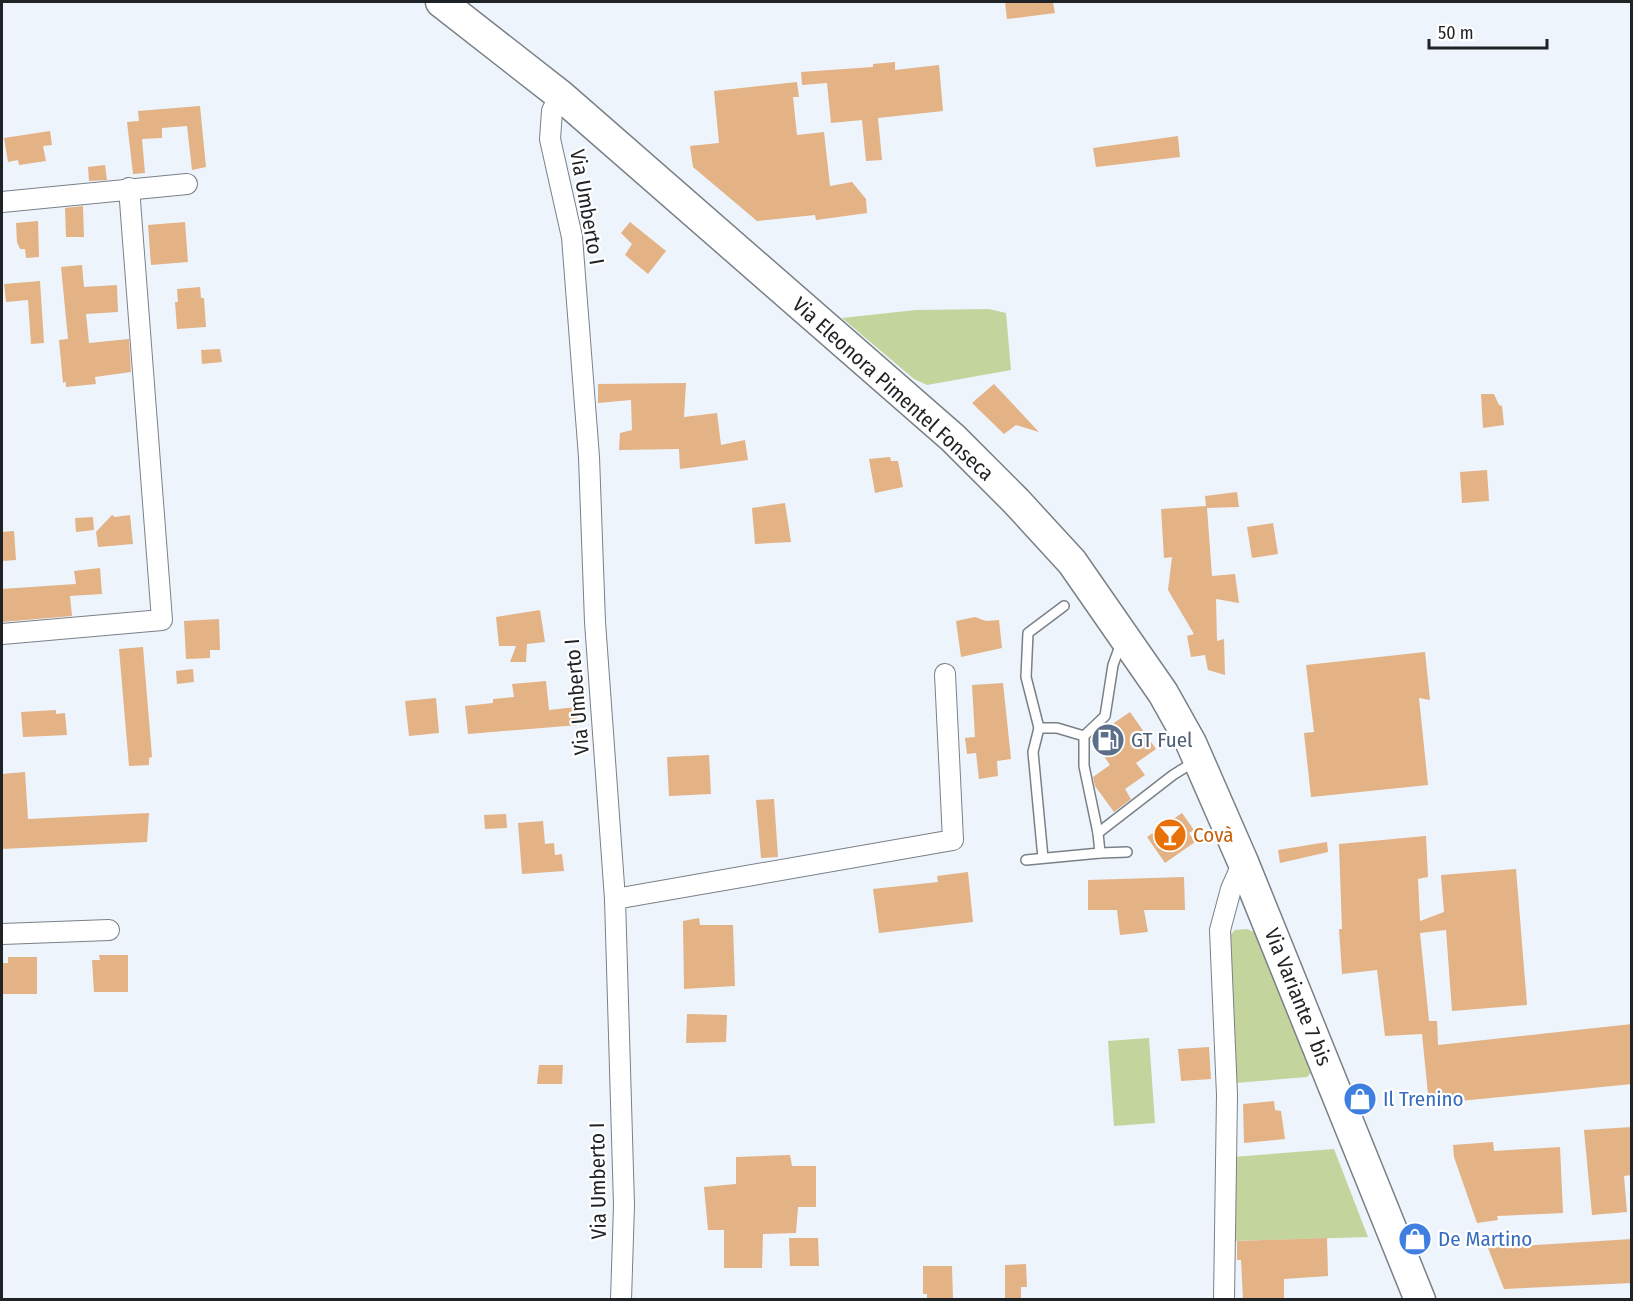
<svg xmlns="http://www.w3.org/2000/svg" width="1633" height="1301" viewBox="0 0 1633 1301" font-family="'Fira Sans Condensed',sans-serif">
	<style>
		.green { fill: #c3d49d }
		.building { fill: #e3b285 }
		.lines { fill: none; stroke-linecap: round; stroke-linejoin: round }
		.service-casing { stroke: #7a8087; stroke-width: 12 }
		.minor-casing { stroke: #7a8087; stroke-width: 22 }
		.primary-casing { stroke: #7a8087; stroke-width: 33 }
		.service { stroke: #fff; stroke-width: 9 }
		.minor { stroke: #fff; stroke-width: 20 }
		.primary { stroke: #fff; stroke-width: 30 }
		.labels { text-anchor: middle; stroke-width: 4.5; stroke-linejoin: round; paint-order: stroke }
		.street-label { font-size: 21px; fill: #202325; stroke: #fff }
		.service-label { font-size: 21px; fill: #4e5e75; stroke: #fff; text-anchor: start }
		.food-label { font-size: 21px; fill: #c56008; stroke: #fff; text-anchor: start }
		.shop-label { font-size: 21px; fill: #366cbe; stroke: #fff; text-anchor: start }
	</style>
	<rect width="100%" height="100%" fill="#edf4fc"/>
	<!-- green -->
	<g class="green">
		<polygon points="989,309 1006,313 1011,370 927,385 914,379 842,318 916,310"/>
		<polygon points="1247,929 1254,932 1260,943 1312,1072 1307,1077 1235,1083 1227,938 1235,930"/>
		<polygon points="1149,1038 1155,1123 1114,1126 1108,1041"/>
		<polygon points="1334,1149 1368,1237 1232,1241 1233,1157"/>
	</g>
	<!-- building -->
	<g class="building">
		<polygon points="1005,2 1053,2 1055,13 1007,19"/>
		<polygon points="895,62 895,70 939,65 943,111 878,118 882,160 866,161 862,120 831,123 827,83 802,85 801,72 873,67 873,64"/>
		<polygon points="797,82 799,97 793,97 797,135 824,132 830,186 852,182 866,199 867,213 816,220 815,215 757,221 693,167 690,146 719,143 714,91"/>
		<polygon points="200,106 206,167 192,170 187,126 162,128 162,138 142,139 145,173 133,174 127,122 139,121 138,111"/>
		<polygon points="50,131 52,145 43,146 46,161 19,165 18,160 8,162 4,138"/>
		<polygon points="1178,136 1180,157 1096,167 1093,148"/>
		<polygon points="105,165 107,180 89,181 88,167"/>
		<polygon points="83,206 84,237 66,237 65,208"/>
		<polygon points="38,221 39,257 26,258 25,249 20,249 17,242 16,223"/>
		<polygon points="185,222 188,262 151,265 148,225"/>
		<polygon points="630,222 666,251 648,274 625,255 632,244 621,233"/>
		<polygon points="82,265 84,287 117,285 118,312 86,314 89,343 129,339 131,372 95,377 96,384 66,387 66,382 63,383 59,340 68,339 61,267"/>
		<polygon points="40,281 44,343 31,344 28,300 6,302 4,284"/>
		<polygon points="200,287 201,298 204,298 206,327 177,329 175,302 178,302 177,289"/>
		<polygon points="220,349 222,362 202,364 201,350"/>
		<polygon points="686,383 684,417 717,413 721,445 745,440 748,460 680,469 679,449 619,450 620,433 632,430 631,400 598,403 598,384"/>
		<polygon points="994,384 1039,432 1016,425 1004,434 972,403"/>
		<polygon points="1481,394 1494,394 1499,405 1502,406 1504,425 1483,428"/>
		<polygon points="890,457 891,461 898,461 903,487 875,493 869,459"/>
		<polygon points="1487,470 1489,501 1462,503 1460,472"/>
		<polygon points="1237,492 1239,507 1207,508 1212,576 1235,574 1239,603 1216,599 1217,641 1224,639 1225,675 1208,670 1205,655 1191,657 1187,636 1194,634 1168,590 1172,557 1164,558 1161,509 1206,506 1205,496"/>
		<polygon points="785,503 791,542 755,544 752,508"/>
		<polygon points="112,515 115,517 130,515 133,544 98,547 96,532"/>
		<polygon points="93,517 94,530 76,532 75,518"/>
		<polygon points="1273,523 1278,554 1252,558 1247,527"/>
		<polygon points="14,531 16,560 2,561 2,532"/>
		<polygon points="100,568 102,594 70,596 72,616 2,622 2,589 76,584 74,571"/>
		<polygon points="540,610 545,642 527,644 526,662 510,662 516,646 499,646 496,617"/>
		<polygon points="975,617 986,621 999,620 1002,648 961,657 956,621"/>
		<polygon points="219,619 220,650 210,650 210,658 186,659 184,621"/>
		<polygon points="143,647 152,757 149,758 149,765 129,766 119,649"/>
		<polygon points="1425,652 1430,700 1419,698 1428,785 1311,797 1304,733 1314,732 1306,665"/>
		<polygon points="193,669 194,682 177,684 176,671"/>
		<polygon points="546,681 549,710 576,707 578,725 468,734 465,706 493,703 493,699 514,697 512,684"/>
		<polygon points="1003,683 1011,759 997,761 998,776 979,779 976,753 967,754 965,738 975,737 972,685"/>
		<polygon points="436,698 439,733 409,736 405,701"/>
		<polygon points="56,710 56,714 65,713 67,735 23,737 21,712"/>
		<polygon points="1130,712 1156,749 1136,763 1145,775 1125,789 1131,799 1114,812 1095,786 1093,777 1110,765 1102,753 1122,739 1111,725"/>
		<polygon points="709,755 711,794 669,796 667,757"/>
		<polygon points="25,772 28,819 149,813 147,842 2,849 2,774"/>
		<polygon points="774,799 778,857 761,858 756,800"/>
		<polygon points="1182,813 1194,830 1189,833 1195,842 1165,863 1147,837"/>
		<polygon points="506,814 507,828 485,829 484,815"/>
		<polygon points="543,821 545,844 554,843 555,855 562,854 564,871 522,874 518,823"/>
		<polygon points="1426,836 1428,877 1418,879 1420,921 1444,912 1441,875 1516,869 1527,1005 1452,1011 1446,930 1420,933 1429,1021 1437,1021 1438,1045 1632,1024 1632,1084 1429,1104 1422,1034 1385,1036 1377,970 1342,974 1339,929 1342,929 1339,844"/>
		<polygon points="1327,842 1328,852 1280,863 1278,850"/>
		<polygon points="968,872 973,922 879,933 873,889 938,882 937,876"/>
		<polygon points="1184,877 1185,910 1144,910 1148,932 1120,935 1117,910 1088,910 1088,880"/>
		<polygon points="699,918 700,925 733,925 735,986 684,989 683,921"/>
		<polygon points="99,955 128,955 128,992 94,992 92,960 100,960"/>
		<polygon points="8,957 37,957 37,994 3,994 2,963 8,963"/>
		<polygon points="687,1014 727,1015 726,1042 686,1043"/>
		<polygon points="1209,1047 1211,1079 1181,1081 1178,1049"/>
		<polygon points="539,1065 563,1065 562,1084 537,1084"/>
		<polygon points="1274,1101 1275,1110 1281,1111 1285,1139 1244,1143 1243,1104"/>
		<polygon points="1632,1127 1632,1175 1624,1176 1627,1212 1592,1215 1584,1130"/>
		<polygon points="1493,1142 1494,1151 1560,1147 1563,1213 1497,1216 1498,1220 1477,1223 1454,1157 1453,1145"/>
		<polygon points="790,1155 792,1166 816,1166 816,1207 798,1207 796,1233 763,1234 762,1268 724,1268 724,1230 708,1230 704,1187 736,1184 736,1157"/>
		<polygon points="789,1238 818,1238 819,1266 790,1266"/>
		<polygon points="1327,1238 1328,1276 1284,1279 1284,1299 1243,1299 1241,1260 1237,1260 1237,1241"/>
		<polygon points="1632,1239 1632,1283 1504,1289 1488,1248"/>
		<polygon points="1026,1264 1027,1287 1021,1287 1021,1299 1005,1299 1005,1265"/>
		<polygon points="923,1266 952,1266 953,1299 927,1299 927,1294 923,1294"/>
	</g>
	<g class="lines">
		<defs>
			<g id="service">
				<polyline points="1121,643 1113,665 1105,716 1084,736 1084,766 1098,833 1173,775 1194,762"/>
				<polyline points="1039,728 1026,677 1028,633 1064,606"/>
				<polyline points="1100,853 1127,852"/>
				<polyline points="1043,858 1033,752 1039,728 1057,728 1084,736"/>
				<polyline points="1026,860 1100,853 1098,833"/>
			</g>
			<g id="minor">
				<polyline points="560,95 552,111 550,139 572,237 589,457 595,622 615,899 624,1205 621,1300"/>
				<polyline points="2,202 187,184"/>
				<polyline points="2,634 162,620 129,188"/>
				<polyline points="615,899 953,840 945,674"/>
				<polyline points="2,934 109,930"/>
				<polyline points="1224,1300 1227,1095 1220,930 1231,889 1243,862"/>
			</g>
			<polyline id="primary" points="441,2 560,95 953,438 1016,501 1072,562 1163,693 1191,743 1243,862 1420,1300"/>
		</defs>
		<!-- service casing -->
		<use href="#service" class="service-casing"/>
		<!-- minor casing -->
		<use href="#minor" class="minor-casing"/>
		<!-- primary casing -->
		<use href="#primary" class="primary-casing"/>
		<!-- service -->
		<use href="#service" class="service"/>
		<!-- minor -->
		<use href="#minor" class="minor"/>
		<!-- primary -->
		<use href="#primary" class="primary"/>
	</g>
	<!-- icons -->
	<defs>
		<symbol id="fuel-disc" viewBox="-11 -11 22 22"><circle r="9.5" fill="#5c6f8a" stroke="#fff"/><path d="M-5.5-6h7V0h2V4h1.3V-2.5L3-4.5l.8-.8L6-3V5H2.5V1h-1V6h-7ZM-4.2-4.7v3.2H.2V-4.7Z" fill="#fff"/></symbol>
		<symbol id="bar-disc" viewBox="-11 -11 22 22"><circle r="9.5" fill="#e8710a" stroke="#fff"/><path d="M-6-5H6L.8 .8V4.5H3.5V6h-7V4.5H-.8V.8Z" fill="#fff"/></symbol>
		<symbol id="shop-disc" viewBox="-11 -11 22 22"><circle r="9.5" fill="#3f7fe0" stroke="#fff"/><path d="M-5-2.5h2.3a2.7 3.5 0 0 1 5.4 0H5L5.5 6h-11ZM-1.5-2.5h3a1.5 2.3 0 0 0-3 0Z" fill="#fff"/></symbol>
	</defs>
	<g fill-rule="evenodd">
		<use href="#fuel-disc" x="1089" y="721" width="38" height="38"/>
		<use href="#bar-disc" x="1151" y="816" width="38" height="38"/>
		<use href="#shop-disc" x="1341" y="1080" width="38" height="38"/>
		<use href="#shop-disc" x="1396" y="1220" width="38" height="38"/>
	</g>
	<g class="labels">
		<!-- street labels -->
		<g class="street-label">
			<text transform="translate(587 207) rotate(80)" y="7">Via Umberto I</text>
			<text transform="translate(893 389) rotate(42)" y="7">Via Eleonora Pimentel Fonseca</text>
			<text transform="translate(577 697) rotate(-95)" y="7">Via Umberto I</text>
			<text transform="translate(1298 997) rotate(68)" y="7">Via Variante 7 bis</text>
			<text transform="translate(598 1181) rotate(-91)" y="7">Via Umberto I</text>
		</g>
		<!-- service labels -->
		<g class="service-label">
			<text x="1131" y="747">GT Fuel</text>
		</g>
		<!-- food labels -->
		<g class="food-label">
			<text x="1193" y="842">Covà</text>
		</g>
		<!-- shop labels -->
		<g class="shop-label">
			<text x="1383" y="1106">Il Trenino</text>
			<text x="1438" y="1246">De Martino</text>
		</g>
	</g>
	<!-- border -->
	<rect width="1633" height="1301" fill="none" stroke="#202325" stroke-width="6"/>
	<!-- scale -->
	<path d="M1429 39v9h118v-9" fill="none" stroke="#202325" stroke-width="3"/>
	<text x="1438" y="39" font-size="18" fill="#202325" stroke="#ffffff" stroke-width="4.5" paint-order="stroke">50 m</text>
</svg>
